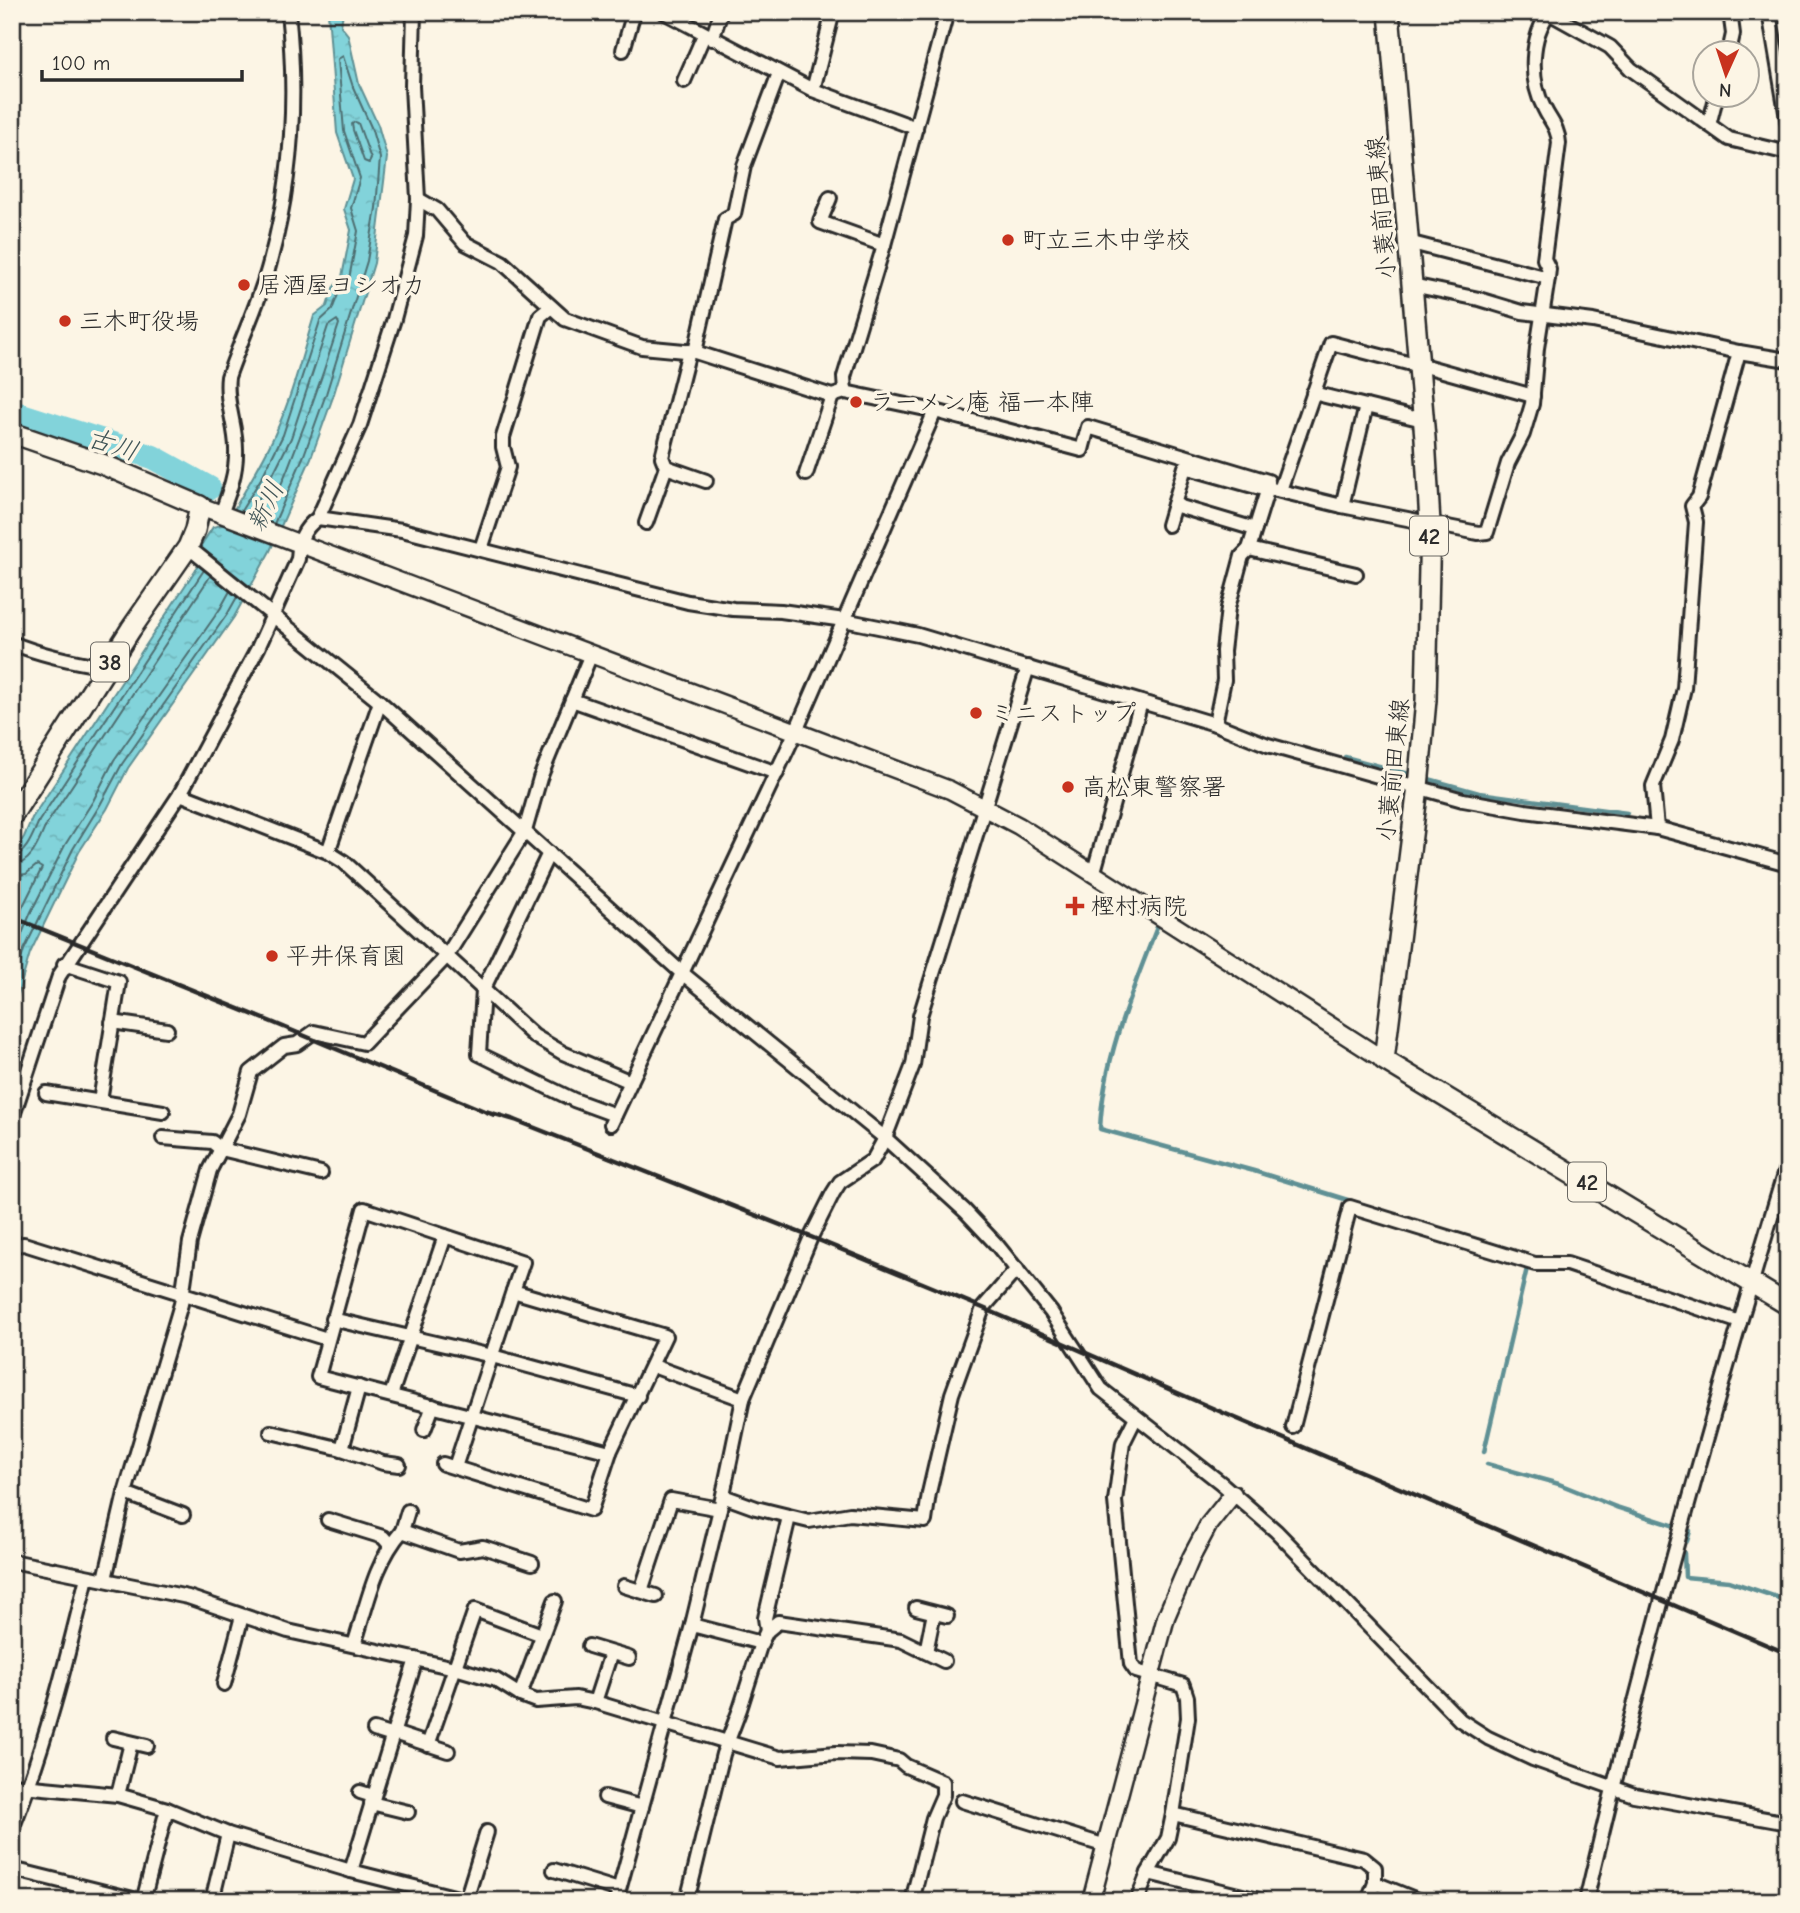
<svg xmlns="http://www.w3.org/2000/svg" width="1800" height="1913" viewBox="0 0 1800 1913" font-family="'Comic Neue','Klee One',sans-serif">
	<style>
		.water { fill: url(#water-ripples); stroke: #5f9094; stroke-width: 2 }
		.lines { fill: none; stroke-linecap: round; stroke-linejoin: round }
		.shore { stroke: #4e6e71; stroke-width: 2 }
		.stream { stroke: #5f9094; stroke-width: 4.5 }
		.river { stroke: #82d3da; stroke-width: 24 }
		.minor-casing { stroke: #2b2b2b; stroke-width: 18 }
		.tertiary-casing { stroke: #2b2b2b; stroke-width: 21 }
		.primary-casing { stroke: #2b2b2b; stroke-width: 24 }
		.minor { stroke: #fcf5e5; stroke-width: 12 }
		.tertiary { stroke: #fcf5e5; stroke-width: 16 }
		.primary { stroke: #fcf5e5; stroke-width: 19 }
		.rail { stroke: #2b2b2b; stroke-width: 4.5 }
		.poi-dot { fill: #c8321e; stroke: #fcf5e5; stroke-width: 2.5 }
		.labels { text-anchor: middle; stroke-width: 7; stroke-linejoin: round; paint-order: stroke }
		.shield { fill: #fcf5e5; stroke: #6a6863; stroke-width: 2 }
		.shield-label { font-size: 23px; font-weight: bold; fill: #2b2b2b }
		.street-label { font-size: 24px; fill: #2b2b2b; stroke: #fcf5e5 }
		.poi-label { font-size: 24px; fill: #2b2b2b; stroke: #fcf5e5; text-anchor: start }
		.water-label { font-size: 26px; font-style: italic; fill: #415557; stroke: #fcf5e5 }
	</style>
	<defs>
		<pattern id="water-ripples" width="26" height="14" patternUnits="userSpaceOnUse" patternTransform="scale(1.75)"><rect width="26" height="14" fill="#82d3da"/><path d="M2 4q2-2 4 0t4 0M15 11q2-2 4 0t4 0" fill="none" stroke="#70b5bb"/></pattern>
	</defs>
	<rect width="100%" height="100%" fill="#fcf5e5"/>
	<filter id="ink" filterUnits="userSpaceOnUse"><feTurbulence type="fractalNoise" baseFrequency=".0143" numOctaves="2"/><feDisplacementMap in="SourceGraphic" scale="14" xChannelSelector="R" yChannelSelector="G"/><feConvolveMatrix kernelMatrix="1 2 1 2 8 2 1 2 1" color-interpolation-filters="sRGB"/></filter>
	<g filter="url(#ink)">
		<!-- water -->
		<path class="water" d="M328,12h15l-2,14 7,9 11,49 19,41 9,32 -13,106 -41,134 -22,61 -41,93 -36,66 -106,151 -21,41 -28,43 -49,101 -18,62v-161l12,-17 8,-19 166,-252 -4,-10 19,-29 13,-3c16,-30 35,-58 49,-90 17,-37 27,-79 39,-118l13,-10 6,-18 9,-11 9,-47 -7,-21 9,-30 -16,-46z"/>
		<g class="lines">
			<!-- shore -->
			<g class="shore">
				<polygon points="355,122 358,123 371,159 369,163 364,161 353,130 352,124"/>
				<polyline points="241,511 262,477 283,435 320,321 332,310 339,292 349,279 358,231 351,208 360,178 344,131 338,59 343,56 353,87 371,127 380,158 376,208 367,261 326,394 304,455 274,524"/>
				<path d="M249,514l20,-32 22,-44 37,-112 9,-6 2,4c-21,67 -45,132 -73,197"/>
				<path d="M12,857c15,-3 21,-23 27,-36l165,-251"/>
				<path d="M12,866c20,-2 27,-25 34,-41l165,-250"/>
				<polyline points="12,876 26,874 37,865 42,868 12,928"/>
				<polyline points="12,958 31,912 65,845 93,801 114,760 220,609 230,591"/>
				<polyline points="12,990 24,950 73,849 100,805 122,764 228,613 237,597"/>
			</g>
			<!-- stream -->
			<g class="stream">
				<polyline points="1345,757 1413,775"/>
				<polyline points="1425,778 1479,793 1627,813"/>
				<path d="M1157,927c-25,64 -54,133 -57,202l154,42 126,39"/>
				<polyline points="1484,1452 1527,1268"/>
				<polyline points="1487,1464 1559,1484 1616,1507 1678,1527"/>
				<polyline points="1687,1541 1690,1531"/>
				<polyline points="1684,1553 1685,1577 1729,1581 1788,1601"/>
			</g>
			<!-- river -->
			<polyline class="river" points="12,412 153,457 209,488"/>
			<defs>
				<g id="minor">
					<polyline points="664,12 813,90 916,128"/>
					<polyline points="1769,12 1788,124"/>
					<polyline points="1549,13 1610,47 1631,69 1729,139 1788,153"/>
					<polyline points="712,39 721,12"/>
					<polyline points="623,50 634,12"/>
					<polyline points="1729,52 1733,34 1730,12"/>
					<polyline points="684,81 704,35"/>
					<polyline points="813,90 833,12"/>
					<polyline points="1709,125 1717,94"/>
					<polyline points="830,198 820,222 884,245"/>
					<polyline points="418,199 437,210 465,243 502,262 565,319 642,347 695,352 832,396 845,392"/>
					<polyline points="1408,242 1548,278"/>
					<polyline points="1412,285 1479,299 1522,312 1593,321 1739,352 1788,360"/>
					<polyline points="695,352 725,219 734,214 744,166 779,73"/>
					<polyline points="1418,364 1533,396"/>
					<polyline points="1313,393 1423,420"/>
					<path d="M935,411l147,39 6,-23 180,54v7l74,18 136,27 9,-1 21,-69 15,-29 9,-30 5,-56 11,-70 1,-9 -5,-10 15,-116c-1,-16 -9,-22 -15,-35 -15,-28 -14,-72 6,-96"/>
					<polyline points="666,467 706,481"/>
					<polyline points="806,474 832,396"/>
					<polyline points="1268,488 1249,549 1356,574"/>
					<polyline points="1280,490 1331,343 1419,366"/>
					<polyline points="1174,505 1255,529"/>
					<polyline points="1342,506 1366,406"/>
					<path d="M221,514c8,-21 16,-42 15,-65 0,-24 -11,-47 -8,-72 13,-38 32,-76 42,-115 22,-81 27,-167 18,-250"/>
					<polyline points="318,518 360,425 394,319 416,236 418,199 412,86 414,12"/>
					<polyline points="646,523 666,467 662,457 689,351"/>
					<polyline points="1168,525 1185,467 1267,490"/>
					<polyline points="188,547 380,702 682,973 885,1138 965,1211 997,1245 1051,1312 1101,1389 1221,1483 1276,1531 1460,1720 1488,1738 1533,1759 1634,1795 1788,1823"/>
					<polyline points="481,549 508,467 503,447 503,437 540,316 551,307"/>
					<path d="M12,643c32,13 61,19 95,24"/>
					<polyline points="572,700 777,773"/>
					<polyline points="1215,724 1224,680 1223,651 1228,608 1242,556 1249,549"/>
					<polyline points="180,794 328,852 344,862 534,1036 563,1053 631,1082"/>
					<polyline points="1657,828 1653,786 1672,740 1684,688 1696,522 1692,506 1699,497 1739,352"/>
					<polyline points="328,852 380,702"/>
					<polyline points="549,853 483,990 479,1054 574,1100 615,1115"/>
					<polyline points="1093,875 1141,702"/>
					<polyline points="64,964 119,982 100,1101"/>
					<polyline points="112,1022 167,1030"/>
					<polyline points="46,1093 163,1112"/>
					<path d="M12,1119l47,-143 121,-182 78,-146 40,-89c1,-19 5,-30 20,-41l84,12 286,72 45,7 48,2 63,9 74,15 297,89 53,21 195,55 62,11 132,17 131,36"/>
					<polyline points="611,1124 796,731 935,411 845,392 844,377 884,245 947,12"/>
					<polyline points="163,1138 212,1142 221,1149 321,1173"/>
					<polygon points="364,1209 523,1262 513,1291 665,1336 610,1452 318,1377"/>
					<polyline points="12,1245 24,1244 327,1339"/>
					<polyline points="332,1319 492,1356 638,1396"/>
					<polyline points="653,1366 743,1399"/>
					<polyline points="391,1395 445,1236"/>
					<polyline points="1136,1417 1123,1443 1115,1501 1131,1664 1136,1671 1183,1685 1187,1697 1188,1718 1173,1814 1168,1838 1148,1873 1137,1901"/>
					<polyline points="1293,1427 1350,1207 1535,1264 1567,1264 1740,1322"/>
					<polyline points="424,1430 433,1406"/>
					<polyline points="271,1432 342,1449 383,1463 399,1465"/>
					<polyline points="342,1449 359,1387"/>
					<polyline points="443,1464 591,1510 610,1452"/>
					<polyline points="455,1467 513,1291"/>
					<polyline points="125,1493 183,1515"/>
					<polyline points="723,1496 756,1508 809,1521 850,1514 925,1521 929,1493 952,1394 983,1308 1017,1269"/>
					<polyline points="328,1520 383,1537 390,1545"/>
					<polyline points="402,1531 408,1511"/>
					<polyline points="12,1561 188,1597 288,1631 455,1668 496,1680 520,1695 536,1701 576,1698 595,1702 780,1758 836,1753 871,1754 899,1760 906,1766 943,1782 943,1795 933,1818 912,1901"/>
					<polyline points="105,1579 125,1493 181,1304 190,1242 210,1170 239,1114 251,1072 284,1046 297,1044 314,1032 364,1043 446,957 525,831 540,778 591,654"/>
					<polyline points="624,1586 656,1596"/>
					<polyline points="641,1591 671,1500 720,1509"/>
					<polyline points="916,1608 947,1616"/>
					<polyline points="692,1625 761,1643 767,1631 778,1622 901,1640 944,1661"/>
					<polyline points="767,1631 765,1618 789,1517"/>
					<path d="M354,1645c13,-39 20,-82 48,-114l57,20 24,-4 49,16"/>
					<polyline points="589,1646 629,1658"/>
					<polyline points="926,1652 934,1613"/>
					<polyline points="224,1684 242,1616"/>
					<polyline points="520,1695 555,1601"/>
					<polyline points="595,1702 611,1653"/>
					<polyline points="374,1730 393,1736"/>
					<polyline points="394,1733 448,1751"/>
					<polyline points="113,1738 147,1746"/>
					<polyline points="428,1745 475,1610 542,1635"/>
					<polyline points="12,1785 118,1795 167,1809 228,1834 351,1871 470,1901"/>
					<polyline points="360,1792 373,1796"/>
					<polyline points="118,1795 131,1743"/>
					<polyline points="605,1797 642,1807"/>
					<polyline points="962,1801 1106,1846"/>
					<polyline points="371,1803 408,1812"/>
					<polyline points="1173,1814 1364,1859 1375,1868 1375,1883 1368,1901"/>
					<path d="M12,1829c33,-82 54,-166 75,-252"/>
					<polyline points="12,1869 141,1901"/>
					<polyline points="554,1870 619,1890"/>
					<polyline points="351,1871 416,1659"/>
					<polyline points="1148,1873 1263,1901"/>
					<polyline points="1375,1883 1420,1901"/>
					<polyline points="466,1900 487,1832"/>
					<polyline points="143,1901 167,1809"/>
					<polyline points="212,1901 228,1834"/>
					<polyline points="616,1901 692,1625 720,1509 743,1399 811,1237 833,1193 840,1182 873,1160 885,1138 913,1065 920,1016 1028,667"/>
					<polyline points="687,1901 723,1754 740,1709 761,1643"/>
					<path d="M1586,1901c58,-249 128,-496 202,-740"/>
				</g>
				<g id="tertiary">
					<polyline points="200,506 950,790 1019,826 1384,1060"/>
					<polyline points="1091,1901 1166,1617 1191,1558 1209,1524 1233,1494"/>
				</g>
				<g id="primary">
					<polyline points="1389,12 1425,438 1430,523 1426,700 1418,787 1384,1060 1788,1305"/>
					<polyline points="12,433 102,464 200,506 195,530 188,547 131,629 12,816"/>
				</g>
			</defs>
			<!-- minor casing -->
			<use href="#minor" class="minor-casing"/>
			<!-- tertiary casing -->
			<use href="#tertiary" class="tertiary-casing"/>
			<!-- primary casing -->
			<use href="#primary" class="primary-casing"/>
			<!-- minor -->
			<use href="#minor" class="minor"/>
			<!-- tertiary -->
			<use href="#tertiary" class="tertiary"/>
			<!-- primary -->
			<use href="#primary" class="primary"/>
			<!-- rail -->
			<g class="rail">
				<polyline points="12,917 274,1023 494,1115"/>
				<polyline points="485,1111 515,1120 811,1237 983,1308 1226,1414 1788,1654"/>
			</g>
		</g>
	</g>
	<!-- markers -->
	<g class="poi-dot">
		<circle cx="1008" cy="240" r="7"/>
		<circle cx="244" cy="285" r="7"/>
		<circle cx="65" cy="321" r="7"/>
		<circle cx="856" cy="402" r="7"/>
		<circle cx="976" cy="713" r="7"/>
		<circle cx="1068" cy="787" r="7"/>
		<path d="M1071.5 895.5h7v7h7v7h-7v7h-7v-7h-7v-7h7z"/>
		<circle cx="272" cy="956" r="7"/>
	</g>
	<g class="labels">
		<!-- shield labels -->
		<g class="shield">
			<rect x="1410" y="516.5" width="38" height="39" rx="5"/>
			<rect x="91" y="642.5" width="38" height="39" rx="5"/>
			<rect x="1568" y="1162.5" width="38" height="39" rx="5"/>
		</g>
		<g class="shield-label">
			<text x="1429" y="544">42</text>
			<text x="110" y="670">38</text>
			<text x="1587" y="1190">42</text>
		</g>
		<!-- street labels -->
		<g class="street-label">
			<text transform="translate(1381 208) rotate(-95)" y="8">小蓑前田東線</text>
			<text transform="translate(1393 770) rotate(-84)" y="8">小蓑前田東線</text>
		</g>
		<!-- poi labels -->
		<g class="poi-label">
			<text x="1022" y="248">町立三木中学校</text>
			<text x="258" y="293">居酒屋ヨシオカ</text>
			<text x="79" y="329">三木町役場</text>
			<text x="870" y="410">ラーメン庵 福一本陣</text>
			<text x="990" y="721">ミニストップ</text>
			<text x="1082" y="795">高松東警察署</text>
			<text x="1091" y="914">樫村病院</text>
			<text x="286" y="964">平井保育園</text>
		</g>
		<!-- water labels -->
		<g class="water-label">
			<text transform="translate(113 444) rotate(18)" y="9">古川</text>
			<text transform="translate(265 506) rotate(-64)" y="9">新川</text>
		</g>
	</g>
	<!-- margin -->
	<rect width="1800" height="1913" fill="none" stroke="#fcf5e5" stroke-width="42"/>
	<rect x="21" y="21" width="1758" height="1871" fill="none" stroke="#2b2b2b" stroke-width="2.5" filter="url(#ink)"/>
	<!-- north arrow -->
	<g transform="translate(1726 74) rotate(183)"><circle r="33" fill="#fcf5e5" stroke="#a8a49b" stroke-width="2"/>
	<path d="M0-5L12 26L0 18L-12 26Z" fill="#c8321e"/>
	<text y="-10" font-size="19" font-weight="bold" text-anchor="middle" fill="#2b2b2b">N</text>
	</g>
	<!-- scale -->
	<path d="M42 70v10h200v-10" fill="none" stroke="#2b2b2b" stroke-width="3.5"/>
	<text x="52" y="70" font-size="21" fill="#2b2b2b" stroke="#fcf5e5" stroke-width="5" paint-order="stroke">100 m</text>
</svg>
